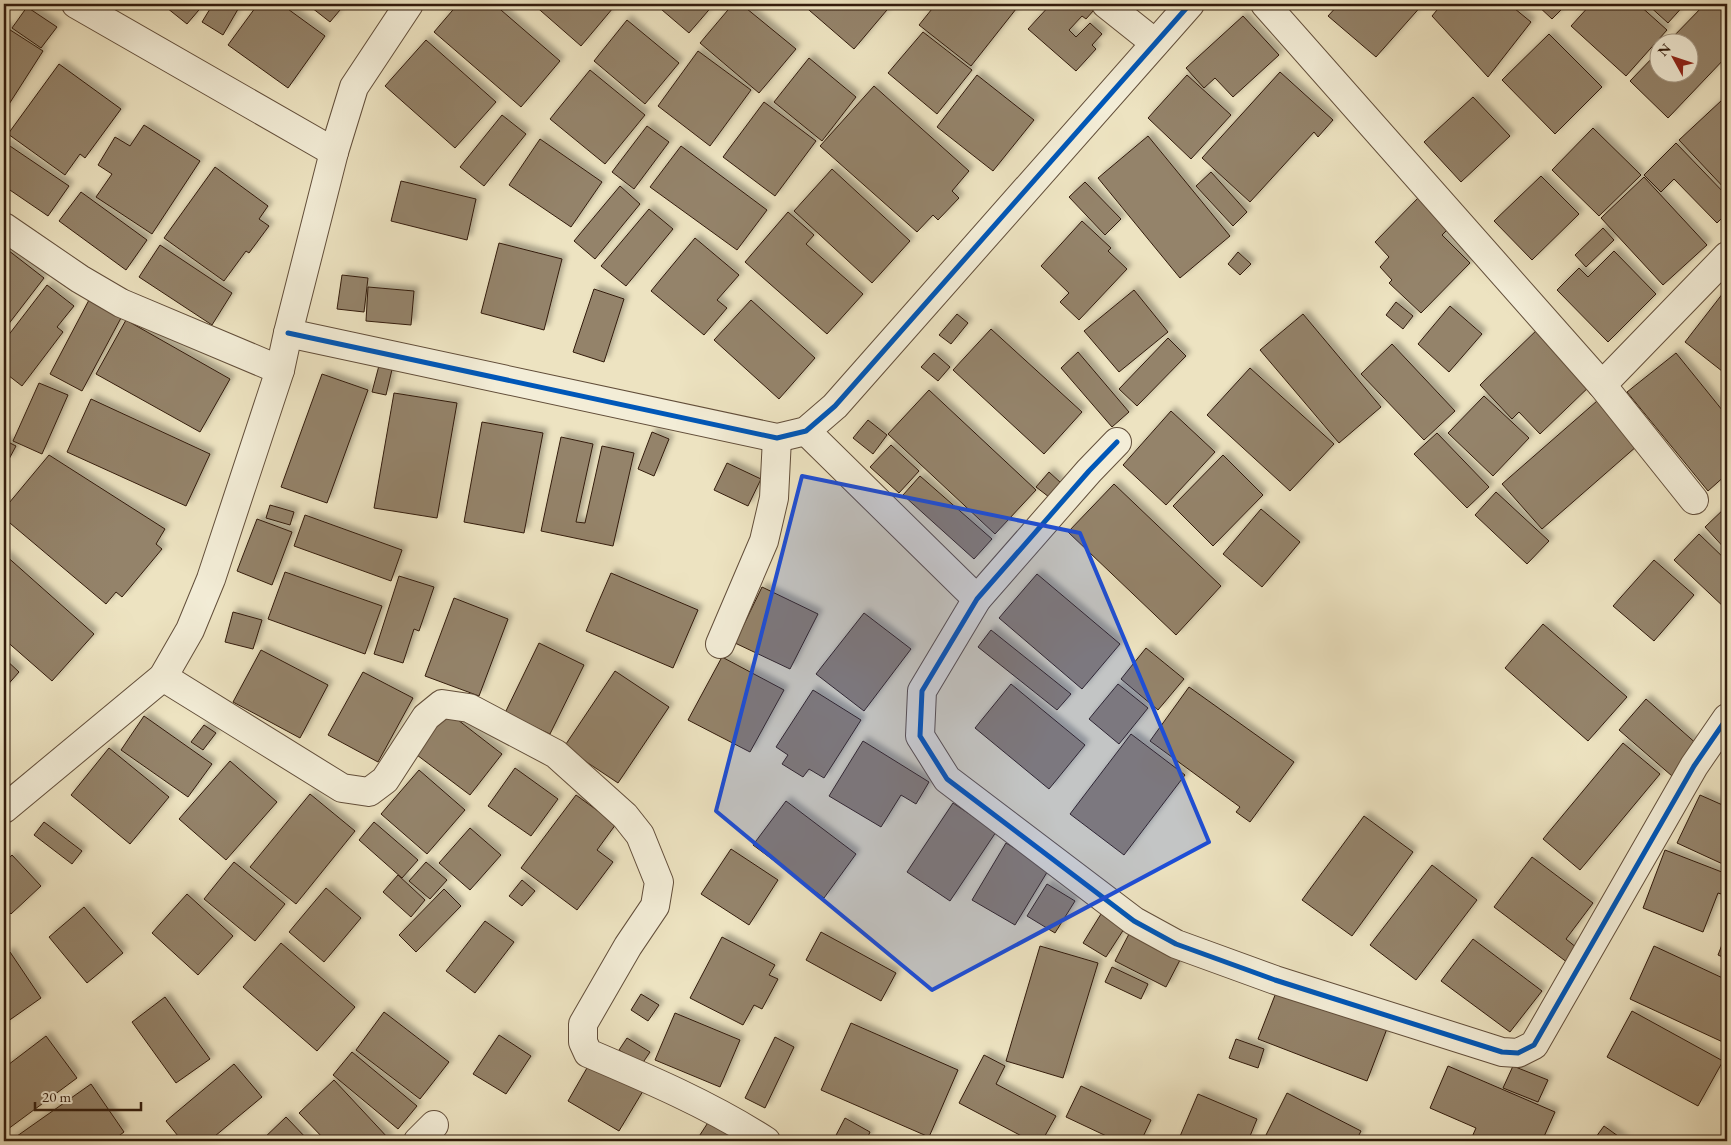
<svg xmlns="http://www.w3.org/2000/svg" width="1731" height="1145" viewBox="0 0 1731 1145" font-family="'EB Garamond',serif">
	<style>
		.building { fill: #94836b; stroke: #331c0d; filter: url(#shadow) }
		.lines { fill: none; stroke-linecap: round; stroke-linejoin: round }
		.minor-casing { stroke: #624e3a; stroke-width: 30 }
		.minor { stroke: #f3edd7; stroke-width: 28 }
		.cycleway-casing { stroke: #f3edd7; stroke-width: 8 }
		.cycleway { stroke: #0057b8; stroke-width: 5 }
		.marked { fill: #1d4ed8; fill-opacity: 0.2; stroke: #1d4ed8; stroke-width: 4; stroke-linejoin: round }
	</style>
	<defs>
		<filter id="shadow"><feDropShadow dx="4.5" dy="-4.5" stdDeviation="2.5" flood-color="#0004"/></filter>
	</defs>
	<rect width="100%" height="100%" fill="#ede3c1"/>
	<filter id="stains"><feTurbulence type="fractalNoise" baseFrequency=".004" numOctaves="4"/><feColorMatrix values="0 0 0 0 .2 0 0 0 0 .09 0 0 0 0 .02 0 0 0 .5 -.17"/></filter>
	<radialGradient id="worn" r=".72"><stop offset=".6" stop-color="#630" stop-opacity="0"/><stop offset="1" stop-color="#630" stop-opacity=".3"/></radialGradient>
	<!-- building -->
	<g class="building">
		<polygon points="162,4 204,4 187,24"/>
		<polygon points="213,4 241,4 223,35 202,22"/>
		<polygon points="258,4 281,4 325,36 288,88 228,45"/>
		<polygon points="307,4 345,4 330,22"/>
		<polygon points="458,4 494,4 560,61 521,107 434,32"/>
		<polygon points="533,4 608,4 613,8 581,46"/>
		<polygon points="655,4 714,4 689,33"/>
		<polygon points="733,4 741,4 796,49 759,93 700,43"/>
		<polygon points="802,4 892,4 854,49"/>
		<polygon points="936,4 1020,4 971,66 919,25"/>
		<polygon points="1051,4 1087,4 1094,10 1086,19 1082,16 1069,30 1076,37 1090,23 1102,34 1092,45 1096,49 1076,71 1028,29"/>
		<polygon points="1339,4 1423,4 1376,57 1328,16"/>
		<polygon points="1442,4 1509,4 1531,22 1488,77 1432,16"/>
		<polygon points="1536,4 1567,4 1552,19"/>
		<polygon points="1591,4 1638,4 1667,30 1626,76 1571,26"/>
		<polygon points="1647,4 1685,4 1668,23"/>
		<polygon points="1705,4 1727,4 1727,56 1668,118 1630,81 1658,52 1658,72 1688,72 1688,42 1668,42"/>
		<polygon points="27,7 57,27 41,48 12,28"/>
		<polygon points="1243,16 1279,55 1233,97 1215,78 1204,88 1186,68"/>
		<polygon points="627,20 679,63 645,104 594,61"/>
		<polygon points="4,26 43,51 4,112"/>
		<polygon points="923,32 972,70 937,114 888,73"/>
		<polygon points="1549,34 1602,87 1555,134 1502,80"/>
		<polygon points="426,40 496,102 455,148 385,86"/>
		<polygon points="698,51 751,90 710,146 658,106"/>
		<polygon points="809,58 856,97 822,141 774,102"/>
		<polygon points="59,64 121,109 85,158 80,154 65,175 8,134"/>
		<polygon points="590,70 645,115 605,164 550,119"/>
		<polygon points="1280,72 1333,120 1318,137 1314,132 1250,202 1202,158"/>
		<polygon points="977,75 1034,120 993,171 937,127"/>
		<polygon points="1187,75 1231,115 1191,159 1148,118"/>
		<polygon points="874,86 969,171 952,191 959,198 938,220 933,215 917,232 820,146"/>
		<polygon points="1473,97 1510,136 1461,182 1424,142"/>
		<polygon points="1722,100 1727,105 1727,191 1679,140"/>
		<polygon points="764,102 816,141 775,196 723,157"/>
		<polygon points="502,115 526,134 484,186 460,167"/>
		<polygon points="144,125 200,161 152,234 96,197 112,174 98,165 115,137 130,146"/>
		<polygon points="647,126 669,142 634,189 612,172"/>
		<polygon points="1593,128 1641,175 1599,216 1552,170"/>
		<polygon points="1148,136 1230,236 1180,278 1098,178"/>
		<polygon points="540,139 602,182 571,227 509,185"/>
		<polygon points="4,142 69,186 48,216 4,186"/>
		<polygon points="1676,143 1727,196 1727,213 1717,223 1674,179 1661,192 1644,175"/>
		<polygon points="681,146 767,210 737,250 650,187"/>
		<polygon points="215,167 268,206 259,219 269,226 249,253 246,251 224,281 164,238"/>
		<polygon points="832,169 910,241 872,283 794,211"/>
		<polygon points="1211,172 1247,212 1233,226 1196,186"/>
		<polygon points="1541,176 1579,214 1532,260 1494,221"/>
		<polygon points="1644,177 1707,245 1663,285 1601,218"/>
		<polygon points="401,181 476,199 467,240 391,221"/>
		<polygon points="1085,182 1121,219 1105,235 1069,197"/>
		<polygon points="620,186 640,204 595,259 574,241"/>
		<polygon points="81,192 147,240 126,270 59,221"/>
		<polygon points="1420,196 1451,226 1442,235 1470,263 1421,313 1389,283 1392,280 1380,267 1389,257 1375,242"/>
		<polygon points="649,209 673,229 626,286 601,266"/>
		<polygon points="788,212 814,235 806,244 863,294 827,334 745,262"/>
		<polygon points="1082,221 1111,248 1108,251 1127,269 1079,320 1060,302 1069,293 1041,266"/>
		<polygon points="1603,228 1614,240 1586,267 1575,255"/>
		<polygon points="695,238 739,275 717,300 727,308 704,335 651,291"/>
		<polygon points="499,243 562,259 544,330 481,313"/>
		<polygon points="160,245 232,293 212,325 139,277"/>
		<polygon points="4,247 44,278 4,330"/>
		<polygon points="1614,251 1656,294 1608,342 1557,290 1579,268 1588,277"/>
		<polygon points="1238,252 1251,264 1240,275 1228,264"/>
		<polygon points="342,275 368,278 364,312 337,309"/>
		<polygon points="47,285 74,306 57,327 63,332 22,386 4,372 4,341"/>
		<polygon points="368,287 414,291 411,325 366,321"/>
		<polygon points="1727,288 1727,375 1685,342"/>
		<polygon points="594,289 624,299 604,362 573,352"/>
		<polygon points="1134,290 1168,332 1119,372 1084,331"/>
		<polygon points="89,300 121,318 82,391 50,374"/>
		<polygon points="751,300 815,358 779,399 714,340"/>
		<polygon points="1396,302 1413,316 1403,329 1386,315"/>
		<polygon points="1450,306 1482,334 1449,372 1418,344"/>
		<polygon points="957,314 968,323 951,344 939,335"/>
		<polygon points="1303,314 1381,407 1339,443 1260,350"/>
		<polygon points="126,320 230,379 200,432 96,374"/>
		<polygon points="1541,326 1594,382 1540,434 1519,412 1512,419 1480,385"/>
		<polygon points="991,329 1082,412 1044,454 953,370"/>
		<polygon points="1168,338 1186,356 1137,406 1119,389"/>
		<polygon points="1392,344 1455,411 1424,440 1361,374"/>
		<polygon points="1078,352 1129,412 1112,427 1061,368"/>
		<polygon points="934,353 950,367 938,381 921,367"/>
		<polygon points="1676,353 1727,416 1727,474 1708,491 1627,392"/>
		<polygon points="381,358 394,361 386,395 372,392"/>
		<polygon points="1250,368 1334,444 1290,491 1207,415"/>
		<polygon points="322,374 368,390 327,503 281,487"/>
		<polygon points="39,383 68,395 42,454 13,441"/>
		<polygon points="929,390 1036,490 995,534 888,434"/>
		<polygon points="394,393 457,403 437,518 374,508"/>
		<polygon points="1484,396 1529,438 1493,476 1448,433"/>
		<polygon points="91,399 210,454 186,506 67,452"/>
		<polygon points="1597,401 1637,446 1542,529 1502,484"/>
		<polygon points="1171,411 1215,452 1166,505 1123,465"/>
		<polygon points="868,420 887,435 873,454 853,438"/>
		<polygon points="482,422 543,433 524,533 464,522"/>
		<polygon points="652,432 669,439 654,476 638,469"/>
		<polygon points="1437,433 1489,487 1467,508 1414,454"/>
		<polygon points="561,437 593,444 576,522 585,523 602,446 634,453 613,546 541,531"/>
		<polygon points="4,440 16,446 8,461 4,459"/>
		<polygon points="891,445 919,471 899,493 870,467"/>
		<polygon points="49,455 165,529 156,544 162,549 122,597 116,592 106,604 4,518 4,509"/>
		<polygon points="1223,455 1263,495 1213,546 1173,506"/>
		<polygon points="727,463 761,479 748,506 714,490"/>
		<polygon points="1049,472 1061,483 1049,497 1036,487"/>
		<polygon points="920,476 992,539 974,559 903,495"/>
		<polygon points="1114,484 1221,586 1176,635 1068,532"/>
		<polygon points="1496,492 1549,541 1527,564 1475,515"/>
		<polygon points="270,505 294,512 290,525 266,518"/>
		<polygon points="1727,506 1727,551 1705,527"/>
		<polygon points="1261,509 1300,542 1262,587 1223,554"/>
		<polygon points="305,515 402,550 391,581 294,546"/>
		<polygon points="257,519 292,532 272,585 237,571"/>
		<polygon points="1699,534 1727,561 1727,610 1674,560"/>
		<polygon points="4,554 94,634 52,681 4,639"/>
		<polygon points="1654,560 1694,595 1654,641 1613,606"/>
		<polygon points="285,572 382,606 365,654 268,619"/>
		<polygon points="611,573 698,610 673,668 586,631"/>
		<polygon points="1037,574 1120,644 1082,689 999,618"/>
		<polygon points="399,576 434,587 419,631 414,629 403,663 374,654"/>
		<polygon points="762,587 818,614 790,669 735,643"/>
		<polygon points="454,598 508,619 479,696 425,676"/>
		<polygon points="233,612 262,620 253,649 225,642"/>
		<polygon points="864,613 911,649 864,711 816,674"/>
		<polygon points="1543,624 1627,697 1588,741 1505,668"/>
		<polygon points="991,630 1071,694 1057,710 978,647"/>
		<polygon points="539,643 584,665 550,734 505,713"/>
		<polygon points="1146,648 1184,679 1158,710 1121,679"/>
		<polygon points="261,650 328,685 300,738 233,702"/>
		<polygon points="722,657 784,690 750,752 688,720"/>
		<polygon points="4,658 19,672 4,689"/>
		<polygon points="615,671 669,707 618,783 564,747"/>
		<polygon points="363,672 413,698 378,762 328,735"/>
		<polygon points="1011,684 1085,745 1049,789 975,728"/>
		<polygon points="1118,684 1148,708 1119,744 1089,719"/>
		<polygon points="1189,687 1294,762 1250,822 1236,812 1240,807 1150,741"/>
		<polygon points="813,690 861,720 824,778 809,769 803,777 782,764 788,755 776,747"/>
		<polygon points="1646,699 1699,746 1672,776 1619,730"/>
		<polygon points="445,710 502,754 470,795 413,752"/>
		<polygon points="144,716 212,764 188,797 121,750"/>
		<polygon points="204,725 216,733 203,750 191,742"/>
		<polygon points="1131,734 1185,775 1124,855 1070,814"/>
		<polygon points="863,741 929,782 916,804 901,795 881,827 829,796"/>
		<polygon points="1623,743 1660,774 1580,870 1543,839"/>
		<polygon points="109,748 169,797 130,844 71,795"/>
		<polygon points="230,761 277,802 226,860 179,819"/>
		<polygon points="515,768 558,799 531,836 488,806"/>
		<polygon points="419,770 465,810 427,854 381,814"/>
		<polygon points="310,794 355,831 296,904 250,867"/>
		<polygon points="576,795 616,824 597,850 613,862 577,910 521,868"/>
		<polygon points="1700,795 1727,807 1727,866 1677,843"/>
		<polygon points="786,801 856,854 824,898 753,845"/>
		<polygon points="953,803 996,832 950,901 907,872"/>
		<polygon points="1364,816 1413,852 1352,936 1302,900"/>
		<polygon points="44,822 82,851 72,864 34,835"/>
		<polygon points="374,822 418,860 402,878 359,840"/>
		<polygon points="470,828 501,855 470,890 439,863"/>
		<polygon points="1006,843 1049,869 1015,925 972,900"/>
		<polygon points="731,849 778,880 749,925 701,894"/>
		<polygon points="1665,850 1727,874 1727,896 1718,893 1703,932 1643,908"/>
		<polygon points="12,855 41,886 11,914 4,907 4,863"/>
		<polygon points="1532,857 1593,903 1566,939 1583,953 1572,966 1494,907"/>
		<polygon points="234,862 285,904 255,941 204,899"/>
		<polygon points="426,862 447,880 430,899 409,881"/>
		<polygon points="1432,865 1477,900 1416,980 1370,945"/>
		<polygon points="398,875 425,900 411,917 383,892"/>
		<polygon points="522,880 535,891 522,906 509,896"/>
		<polygon points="1047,884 1075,901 1055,933 1027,916"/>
		<polygon points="326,888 361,918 324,962 289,932"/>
		<polygon points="444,889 461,906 416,952 399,935"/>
		<polygon points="187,894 233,936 198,975 152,933"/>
		<polygon points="84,907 123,953 87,983 49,937"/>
		<polygon points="1101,914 1124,929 1106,957 1083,943"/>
		<polygon points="485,921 514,942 475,993 446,971"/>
		<polygon points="821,932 896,973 881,1001 806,960"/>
		<polygon points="1727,932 1727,959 1718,955"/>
		<polygon points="1129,934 1180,960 1166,987 1115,961"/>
		<polygon points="722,937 775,965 769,975 778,979 762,1009 754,1005 743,1025 690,998"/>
		<polygon points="1473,939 1542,991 1510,1032 1441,981"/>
		<polygon points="281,943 355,1007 317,1051 243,987"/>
		<polygon points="1040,946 1098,963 1063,1078 1006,1061"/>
		<polygon points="1654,946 1727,980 1727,1044 1630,999"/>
		<polygon points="10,952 41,998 4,1024 4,956"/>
		<polygon points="1112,967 1148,984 1141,999 1105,982"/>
		<polygon points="1279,985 1388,1026 1367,1081 1258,1039"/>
		<polygon points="641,994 659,1005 648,1021 631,1010"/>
		<polygon points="165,997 210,1059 176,1083 132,1022"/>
		<polygon points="1632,1011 1723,1061 1698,1106 1607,1057"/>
		<polygon points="384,1012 449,1062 420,1099 356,1050"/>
		<polygon points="675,1013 740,1040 720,1087 655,1060"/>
		<polygon points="851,1023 958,1070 929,1137 821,1090"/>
		<polygon points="499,1035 531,1056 506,1094 473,1074"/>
		<polygon points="46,1036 77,1078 4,1132 4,1068"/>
		<polygon points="775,1037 794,1047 765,1108 745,1098"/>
		<polygon points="627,1038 650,1052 642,1064 619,1050"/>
		<polygon points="1236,1039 1264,1049 1258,1068 1229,1058"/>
		<polygon points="352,1052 417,1106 398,1129 333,1075"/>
		<polygon points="984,1055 1005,1066 996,1084 1056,1116 1042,1141 1031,1141 959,1103"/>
		<polygon points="591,1061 643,1091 619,1131 568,1101"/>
		<polygon points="234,1064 262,1097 209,1141 182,1141 166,1121"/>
		<polygon points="1448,1066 1555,1112 1542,1141 1481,1141 1472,1137 1476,1128 1430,1108"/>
		<polygon points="1513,1066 1548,1080 1538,1102 1503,1088"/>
		<polygon points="334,1080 389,1139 386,1141 326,1141 299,1113"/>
		<polygon points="91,1084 124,1132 112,1141 10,1141"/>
		<polygon points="1081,1086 1151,1120 1141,1141 1117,1141 1066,1117"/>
		<polygon points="1287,1093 1361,1131 1356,1141 1263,1141"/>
		<polygon points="1198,1094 1257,1119 1248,1141 1178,1141"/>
		<polygon points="286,1117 309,1141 261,1141"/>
		<polygon points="711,1118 748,1141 696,1141"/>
		<polygon points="845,1118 870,1132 866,1141 833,1141"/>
		<polygon points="1604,1126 1625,1141 1593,1141"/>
	</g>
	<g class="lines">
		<defs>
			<g id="minor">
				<polyline points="76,4 334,152"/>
				<polyline points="1106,4 1155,43"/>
				<polyline points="1265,4 1602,385 1694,500"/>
				<polyline points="4,227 80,279 121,303 280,370"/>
				<polyline points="288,333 777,438 806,431 835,406 1190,4"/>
				<polyline points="1602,385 1727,256"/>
				<polyline points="806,431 977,599"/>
				<polyline points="1117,442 1089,471 977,599 922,691 920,736 947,779 1134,921 1176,944 1275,980 1502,1052 1518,1053 1534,1045 1694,766 1727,718"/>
				<polyline points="720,644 764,541 774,498 777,438"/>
				<path d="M163,677l179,111 27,4 16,-12 41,-63 16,-13 27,4 87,46 69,62 15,19 19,47 -4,24 -27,40 -45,78v18l5,11c61,26 122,52 178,88"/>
				<polyline points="4,809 163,677 190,630 211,579 280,370 288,333 334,152 354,87 409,4"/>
				<polyline points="418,1141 434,1125"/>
			</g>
		</defs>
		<!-- minor casing -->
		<use href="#minor" class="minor-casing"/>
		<!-- minor -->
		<use href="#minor" class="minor"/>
		<defs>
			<g id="cycleway">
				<polyline points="288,333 777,438 806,431 835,406 1190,4"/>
				<polyline points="1117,442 1089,471 977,599 922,691 920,736 947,779 1134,921 1176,944 1275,980 1502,1052 1518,1053 1534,1045 1694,766 1727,718"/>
			</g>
		</defs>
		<!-- cycleway casing -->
		<use href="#cycleway" class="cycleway-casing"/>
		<!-- cycleway -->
		<use href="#cycleway" class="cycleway"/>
	</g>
	<!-- marked area -->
	<path class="marked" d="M802,476l278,57 129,309 -277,148 -216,-179z"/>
	<!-- margin -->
	<rect width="1731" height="1145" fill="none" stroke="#ede3c1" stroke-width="20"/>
	<rect x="5" y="5" width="1721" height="1135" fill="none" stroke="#331c0d" stroke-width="2.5"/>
	<rect x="10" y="10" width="1711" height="1125" fill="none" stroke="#331c0d"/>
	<!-- north arrow -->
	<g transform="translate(1674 58) rotate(310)"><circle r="24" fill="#f3edd7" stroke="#a69986"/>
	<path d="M0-4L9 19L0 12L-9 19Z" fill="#8f2418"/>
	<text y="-8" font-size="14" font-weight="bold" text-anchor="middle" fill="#331c0d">N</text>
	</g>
	<!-- scale -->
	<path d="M35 1102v8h106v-8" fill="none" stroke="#331c0d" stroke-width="2.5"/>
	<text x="42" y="1102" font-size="15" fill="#331c0d" stroke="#f3edd7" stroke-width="4" paint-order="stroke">20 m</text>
	<rect width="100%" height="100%" filter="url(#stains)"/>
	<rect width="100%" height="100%" fill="url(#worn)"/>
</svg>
